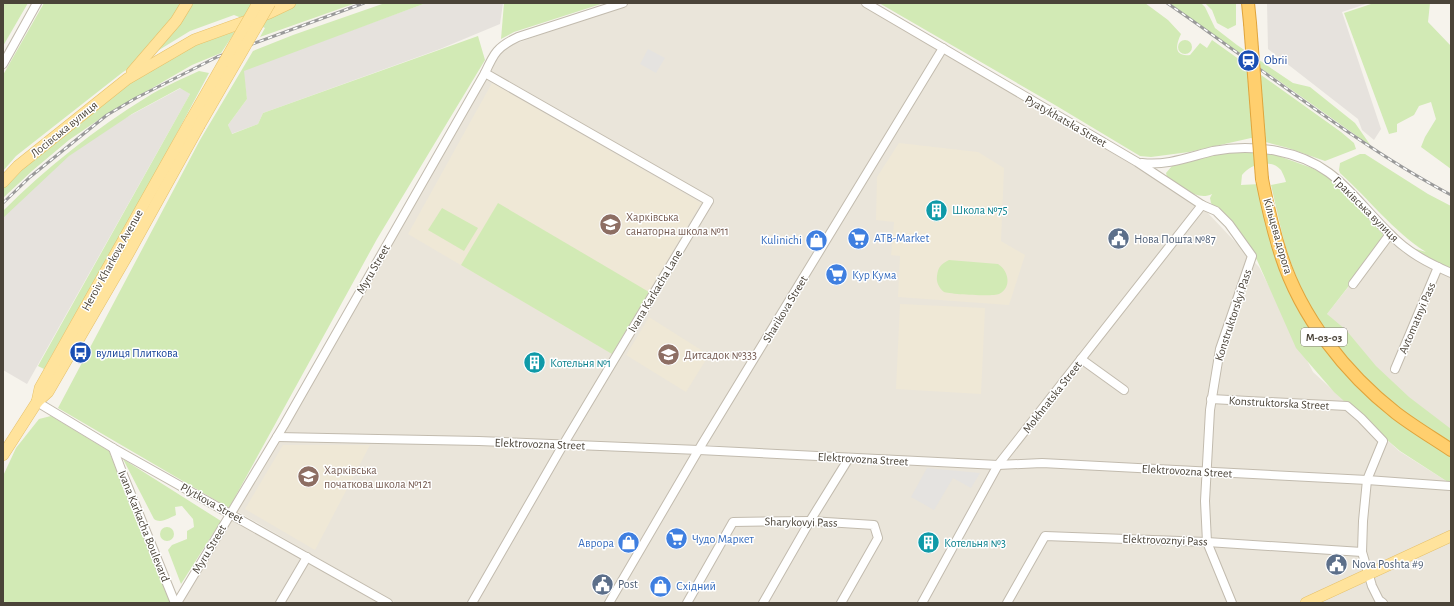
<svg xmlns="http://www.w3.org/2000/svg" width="1454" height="606" viewBox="0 0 1454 606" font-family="'Alegreya Sans',sans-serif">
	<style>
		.residential { fill: #eae5da }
		.commercial { fill: #f7ead8 }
		.industrial { fill: #e6e2dd }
		.education { fill: #efe8d6 }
		.green { fill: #d2eab5 }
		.parking { fill: #e5e3e0 }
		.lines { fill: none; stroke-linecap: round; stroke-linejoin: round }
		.minor-casing { stroke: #c2bbae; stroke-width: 10 }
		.major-casing { stroke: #e6c16a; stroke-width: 12 }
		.highway-casing { stroke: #e0a43c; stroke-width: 14 }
		.minor { stroke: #fff; stroke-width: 8 }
		.major { stroke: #ffe39c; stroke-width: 11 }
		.highway { stroke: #ffcf6e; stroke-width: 12 }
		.rail-casing { stroke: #9a9a9a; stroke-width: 3 }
		.rail { stroke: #fff; stroke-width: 1.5; stroke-dasharray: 4.5; stroke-linecap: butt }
		.major-bridge-casing { stroke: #e6c16a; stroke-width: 12; stroke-linecap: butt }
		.highway-bridge-casing { stroke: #e0a43c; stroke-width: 14; stroke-linecap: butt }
		.major-bridge { stroke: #ffe39c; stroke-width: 11 }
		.highway-bridge { stroke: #ffcf6e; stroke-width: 12 }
		.labels { text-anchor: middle; stroke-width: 3; stroke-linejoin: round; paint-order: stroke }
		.shield { fill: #fff; stroke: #817c74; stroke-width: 1 }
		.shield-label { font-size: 11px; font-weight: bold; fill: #4b4439 }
		.transit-label { font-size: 12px; fill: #164399; stroke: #fff; text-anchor: start }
		.street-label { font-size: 12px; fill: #4b4439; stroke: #fff }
		.culture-label { font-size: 12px; fill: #0d838f; stroke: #fff; text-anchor: start }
		.education-label { font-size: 12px; fill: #785e54; stroke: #fff; text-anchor: start }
		.shop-label { font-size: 12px; fill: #366cbe; stroke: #fff; text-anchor: start }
		.service-label { font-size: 12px; fill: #4e5e75; stroke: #fff; text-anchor: start }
	</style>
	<rect width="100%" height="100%" fill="#f6f3ec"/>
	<!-- residential -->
	<g class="residential">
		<polygon points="627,3 859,3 1198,204 997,462 774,451 709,445 701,446 609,603 396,603 235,510 499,53 512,45"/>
		<polygon points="1205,210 1259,267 1313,372 1399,451 1451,484 1451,603 614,603 702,451 923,466 1000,469 1198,211"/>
		<polygon points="1390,234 1451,273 1451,435 1388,388 1327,314"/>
		<polygon points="230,514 378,603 179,603"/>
	</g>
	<!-- commercial -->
	<polygon class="commercial" points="664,573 669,576 656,599 650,596"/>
	<!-- industrial -->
	<g class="industrial">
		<polygon points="426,3 503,3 500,24 440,49 263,113 258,124 231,134 228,125 247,99 243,70"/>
		<polygon points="1267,3 1369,3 1342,12 1381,129 1374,140 1362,130 1358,119 1268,49"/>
		<polygon points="181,88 190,94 27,384 3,370 3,213 90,137"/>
	</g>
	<!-- education -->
	<g class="education">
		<polygon points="492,83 701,203 612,354 408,234"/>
		<polygon points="899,143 978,152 1004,168 1001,241 1025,255 1009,305 898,297 900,256 891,255 894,222 876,220 877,177"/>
		<polygon points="900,304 985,308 981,394 896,389"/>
		<polygon points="649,317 709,355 686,392 626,355"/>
		<polygon points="283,445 370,445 315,550 245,509"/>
	</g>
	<!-- green -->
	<g class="green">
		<polygon points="3,3 28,3 3,46"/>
		<polygon points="44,3 356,3 260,37 265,28 254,23 45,387 252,22 234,15 190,31 123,72 16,156 3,171 3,75"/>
		<polygon points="385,3 426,3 244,71 247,99 228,125 232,134 258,124 263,113 478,36 485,60 377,239 229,508 58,408 200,140 253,51 293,35"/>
		<polygon points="504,3 604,3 514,32 501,39"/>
		<path d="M879,3h266l23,17 13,14c-5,10 -8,23 9,21l10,-12 7,5 5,-8 129,92 13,11 2,6 -31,12 -37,-13 -37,-10 -62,14 -38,5 -11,-1 -85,-51z"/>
		<polygon points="1169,3 1201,3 1205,7 1215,28 1237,45 1293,83 1310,87 1355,123 1371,146"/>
		<polygon points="1205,3 1236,3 1236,25 1228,29 1217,23 1212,10"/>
		<polygon points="1374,3 1430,3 1428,22 1451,46 1451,169 1421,147 1425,137 1436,119 1431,102 1419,106 1414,115 1397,124 1397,132 1389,134 1344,13"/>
		<polygon points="235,32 221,53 192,65 107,114 69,140 32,171 3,198 3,183 147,67 218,34"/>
		<circle cx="1185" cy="47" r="7"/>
		<path d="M199,71l10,2 -55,103 -110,193 -6,-3 152,-272 -10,-6 -48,26 -63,42 -66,62v-7c43,-43 92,-82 144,-114 16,-10 35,-18 52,-26z"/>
		<path d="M1237,151l36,3 39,14 17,9 42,43 15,18 -59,76 19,16 30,36 33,31 42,32v15c-67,-42 -128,-97 -157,-173 -11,-27 -16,-57 -23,-86l15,-3c-1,-4 -3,-8 -5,-12 -11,-12 -31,-6 -39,5l-1,10 19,-1 11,49 59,121 121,100v30l-51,-33 -14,-12 -52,-47 -38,-44 -39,-88 -46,-57 -1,-5 2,-4c-15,8 -32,-9 -45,-17l-1,-4 6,-7 44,-12z"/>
		<path d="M1360,154h5l63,40 23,12v65l-43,-23 8,1 10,3c-33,-21 -57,-53 -86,-79l-1,-3 1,-7z"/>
		<polygon points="498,203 649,292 612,354 461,265"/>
		<polygon points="442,208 478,228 464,251 428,230"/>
		<path d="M949,260l49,4c11,7 14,24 1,30 -6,3 -50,0 -55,-2 -5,-4 -8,-10 -7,-16 1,-9 4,-12 12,-16z"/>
		<polygon points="51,416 109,451 171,603 3,603 3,476 16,448 39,419"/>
		<path d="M123,459l98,62 -40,63 -13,-34 4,-5 15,-6v-8l7,-4 -1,-8 -11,-13 -7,1 1,8c-7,3 -15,9 -22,4z"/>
		<circle cx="167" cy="534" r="7"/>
	</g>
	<!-- parking -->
	<g class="parking">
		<polygon points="648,49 665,58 656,73 640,64"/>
		<polygon points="927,468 980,473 971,488 953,478 934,510 911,497"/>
	</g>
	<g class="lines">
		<defs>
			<g id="minor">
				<polyline points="866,3 1137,162 1202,205 1216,211 1229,224 1252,256 1220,349 1210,410 1205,501 1207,542 1232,603"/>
				<polyline points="3,64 37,3"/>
				<path d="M1142,163c25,3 47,-6 71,-12 21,-4 43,-4 64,0 58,11 74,45 113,83 17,18 38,29 61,39"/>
				<polyline points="1353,284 1390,234"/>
				<polyline points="1081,359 1124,390"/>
				<polyline points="1395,369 1438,267"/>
				<polyline points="1211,399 1347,406 1361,418 1383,441 1367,480 1363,521 1362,552 1372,586 1379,600 1383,603"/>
				<polyline points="37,402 113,448 388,603"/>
				<polyline points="277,437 479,441 699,450 998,465 1042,463 1367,480 1450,486"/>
				<polyline points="113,448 122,472 175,603"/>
				<path d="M177,603l107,-178 201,-352c9,-20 12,-26 33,-36l105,-34"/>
				<polyline points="280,603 307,557"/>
				<polyline points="472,603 563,445 709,201 485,73"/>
				<polyline points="609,603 702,444 943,48"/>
				<polyline points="687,603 733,522 810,521 874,525 878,538 841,603"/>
				<polyline points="763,603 810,521 849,458"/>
				<polyline points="922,603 998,465 1202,205"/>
				<polyline points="1007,603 1045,536 1207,542 1362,552"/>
			</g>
			<g id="major">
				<polyline points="132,72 176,21 187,3"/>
				<polyline points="3,182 18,166 127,79 194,40 269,13 290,3"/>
				<polyline points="37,402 48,392 127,256 199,126"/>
				<polyline points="3,455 37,402 40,388 191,120"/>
				<polyline points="1306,603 1451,536"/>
			</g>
			<g id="highway">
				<polyline points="1248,3 1250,23"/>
				<path d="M1262,179c5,25 11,51 19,76 20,62 64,118 115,158 17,13 37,25 55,37"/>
			</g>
		</defs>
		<!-- minor casing -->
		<use href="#minor" class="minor-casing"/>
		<!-- major casing -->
		<use href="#major" class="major-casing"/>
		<!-- highway casing -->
		<use href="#highway" class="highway-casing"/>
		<!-- minor -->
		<use href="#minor" class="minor"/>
		<!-- major -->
		<use href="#major" class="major"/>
		<!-- highway -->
		<use href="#highway" class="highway"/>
		<defs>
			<g id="rail">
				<path d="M1167,3c94,64 184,139 284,192"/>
				<polyline points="3,203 30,177 107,115 136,98 217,57 364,3"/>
			</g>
		</defs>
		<!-- rail casing -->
		<use href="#rail" class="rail-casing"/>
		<!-- rail -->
		<use href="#rail" class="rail"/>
		<defs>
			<g id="major-bridge">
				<polyline points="191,120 258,3"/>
				<polyline points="199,126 270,3"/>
			</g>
			<polyline id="highway-bridge" points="1250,23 1262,179"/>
		</defs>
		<!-- major-bridge casing -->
		<use href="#major-bridge" class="major-bridge-casing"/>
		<!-- highway-bridge casing -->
		<use href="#highway-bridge" class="highway-bridge-casing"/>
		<!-- major-bridge -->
		<use href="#major-bridge" class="major-bridge"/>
		<!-- highway-bridge -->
		<use href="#highway-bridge" class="highway-bridge"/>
	</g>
	<!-- icons -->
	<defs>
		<symbol id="station-disc" viewBox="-11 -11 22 22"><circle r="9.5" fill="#1a4fb4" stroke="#fff"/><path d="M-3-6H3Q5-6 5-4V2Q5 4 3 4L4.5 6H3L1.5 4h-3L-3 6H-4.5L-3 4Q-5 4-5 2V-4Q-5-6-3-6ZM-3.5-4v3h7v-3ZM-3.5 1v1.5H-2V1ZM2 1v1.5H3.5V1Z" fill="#fff"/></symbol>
		<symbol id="building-disc" viewBox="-11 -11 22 22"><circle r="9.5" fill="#0f9aa8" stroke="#fff"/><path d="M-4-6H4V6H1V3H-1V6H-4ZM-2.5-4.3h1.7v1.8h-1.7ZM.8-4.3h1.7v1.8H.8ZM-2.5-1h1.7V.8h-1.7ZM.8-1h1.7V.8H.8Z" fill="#fff"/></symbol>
		<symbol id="school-disc" viewBox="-11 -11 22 22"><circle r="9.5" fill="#8d6e63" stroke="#fff"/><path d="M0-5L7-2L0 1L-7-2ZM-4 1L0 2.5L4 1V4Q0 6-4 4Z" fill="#fff"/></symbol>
		<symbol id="supermarket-disc" viewBox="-11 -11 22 22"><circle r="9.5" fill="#3f7fe0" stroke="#fff"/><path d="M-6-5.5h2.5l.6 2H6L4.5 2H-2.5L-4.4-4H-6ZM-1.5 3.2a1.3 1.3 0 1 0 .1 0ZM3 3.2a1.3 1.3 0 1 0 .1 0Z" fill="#fff"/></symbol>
		<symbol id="civic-disc" viewBox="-11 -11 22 22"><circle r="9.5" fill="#5c6f8a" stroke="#fff"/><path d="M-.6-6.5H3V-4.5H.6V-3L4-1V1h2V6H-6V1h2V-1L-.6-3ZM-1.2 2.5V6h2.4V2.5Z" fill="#fff"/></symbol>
		<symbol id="shop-disc" viewBox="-11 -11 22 22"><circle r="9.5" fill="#3f7fe0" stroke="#fff"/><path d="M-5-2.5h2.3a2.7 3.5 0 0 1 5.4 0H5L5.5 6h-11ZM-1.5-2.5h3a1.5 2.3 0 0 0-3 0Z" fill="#fff"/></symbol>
		<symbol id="bus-disc" viewBox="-11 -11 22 22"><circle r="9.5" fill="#1a4fb4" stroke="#fff"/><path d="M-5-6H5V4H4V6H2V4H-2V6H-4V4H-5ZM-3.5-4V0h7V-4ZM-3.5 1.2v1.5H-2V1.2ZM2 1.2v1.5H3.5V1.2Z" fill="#fff"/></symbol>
	</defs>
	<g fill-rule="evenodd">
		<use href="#station-disc" x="1236" y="48" width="25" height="25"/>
		<use href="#building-disc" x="924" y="198" width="25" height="25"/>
		<use href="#school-disc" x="598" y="212" width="25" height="25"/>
		<use href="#supermarket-disc" x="846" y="226" width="25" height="25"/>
		<use href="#civic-disc" x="1106" y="226" width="25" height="25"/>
		<use href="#shop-disc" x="804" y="228" width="25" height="25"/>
		<use href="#supermarket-disc" x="824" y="262" width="25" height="25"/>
		<use href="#bus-disc" x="68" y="340" width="25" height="25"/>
		<use href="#school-disc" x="656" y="342" width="25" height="25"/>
		<use href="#building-disc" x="522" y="350" width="25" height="25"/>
		<use href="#school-disc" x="296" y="464" width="25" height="25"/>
		<use href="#supermarket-disc" x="664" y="526" width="25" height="25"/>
		<use href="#shop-disc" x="616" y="530" width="25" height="25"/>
		<use href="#building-disc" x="916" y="530" width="25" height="25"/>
		<use href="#civic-disc" x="1324" y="552" width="25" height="25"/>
		<use href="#civic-disc" x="590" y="572" width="25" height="25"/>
		<use href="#shop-disc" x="648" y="574" width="25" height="25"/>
	</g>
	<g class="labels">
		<!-- shield labels -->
		<rect class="shield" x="1301" y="328" width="46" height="18" rx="3"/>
		<g class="shield-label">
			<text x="1324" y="341">М-03-03</text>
		</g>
		<!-- transit labels -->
		<g class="transit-label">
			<text x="1264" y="64">Obrii</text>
			<text x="96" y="357">вулиця Плиткова</text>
		</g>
		<!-- street labels -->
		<g class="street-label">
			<text transform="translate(1066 121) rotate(30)" y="4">Pyatykhatska Street</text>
			<text transform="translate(64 129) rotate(-39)" y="4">Лосівська вулиця</text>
			<text transform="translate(1366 209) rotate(45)" y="4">Граківська вулиця</text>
			<text transform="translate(1278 236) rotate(74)" y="4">Кільцева дорога</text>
			<text transform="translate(112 260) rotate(-61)" y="4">Heroiv Kharkova Avenue</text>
			<text transform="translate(373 269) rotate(-60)" y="4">Myru Street</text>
			<text transform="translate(655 291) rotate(-59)" y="4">Ivana Karkacha Lane</text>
			<text transform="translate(785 309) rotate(-59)" y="4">Sharikova Street</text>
			<text transform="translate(1233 315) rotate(-72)" y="4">Konstruktorskyi Pass</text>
			<text transform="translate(1417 318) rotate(-67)" y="4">Avtomatnyi Pass</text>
			<text transform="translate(1052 397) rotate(-52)" y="4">Mokhnatska Street</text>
			<text transform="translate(1279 403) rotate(3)" y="4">Konstruktorska Street</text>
			<text transform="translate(540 444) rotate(2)" y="4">Elektrovozna Street</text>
			<text transform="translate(863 459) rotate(3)" y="4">Elektrovozna Street</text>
			<text transform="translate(1187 471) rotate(3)" y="4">Elektrovozna Street</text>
			<text transform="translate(212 503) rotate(29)" y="4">Plytkova Street</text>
			<text transform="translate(801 522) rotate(1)" y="4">Sharykovyi Pass</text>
			<text transform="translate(144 526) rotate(68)" y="4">Ivana Karkacha Boulevard</text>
			<text transform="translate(1165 540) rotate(2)" y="4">Elektrovoznyi Pass</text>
			<text transform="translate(209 549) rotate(-59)" y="4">Myru Street</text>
		</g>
		<!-- culture labels -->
		<g class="culture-label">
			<text x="952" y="214">Школа №75</text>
			<text x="550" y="367">Котельня №1</text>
			<text x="944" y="547">Котельня №3</text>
		</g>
		<!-- education labels -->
		<g class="education-label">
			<text x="626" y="221">Харківська<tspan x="626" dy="14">санаторна школа №11</tspan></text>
			<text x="684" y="359">Дитсадок №333</text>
			<text x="324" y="474">Харківська<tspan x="324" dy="14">початкова школа №121</tspan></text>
		</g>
		<!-- shop labels -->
		<g class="shop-label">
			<text x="874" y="242">ATB-Market</text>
			<text x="802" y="244" text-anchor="end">Kulinichi</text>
			<text x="852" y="279">Кур Кума</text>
			<text x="692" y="543">Чудо Маркет</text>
			<text x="614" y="547" text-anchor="end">Аврора</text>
			<text x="676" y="590">Східний</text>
		</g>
		<!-- service labels -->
		<g class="service-label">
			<text x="1134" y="243">Нова Пошта №87</text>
			<text x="1352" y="568">Nova Poshta #9</text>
			<text x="618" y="588">Post</text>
		</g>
	</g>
	<!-- border -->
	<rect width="1454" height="606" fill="none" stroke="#4b4439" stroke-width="8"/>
</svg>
